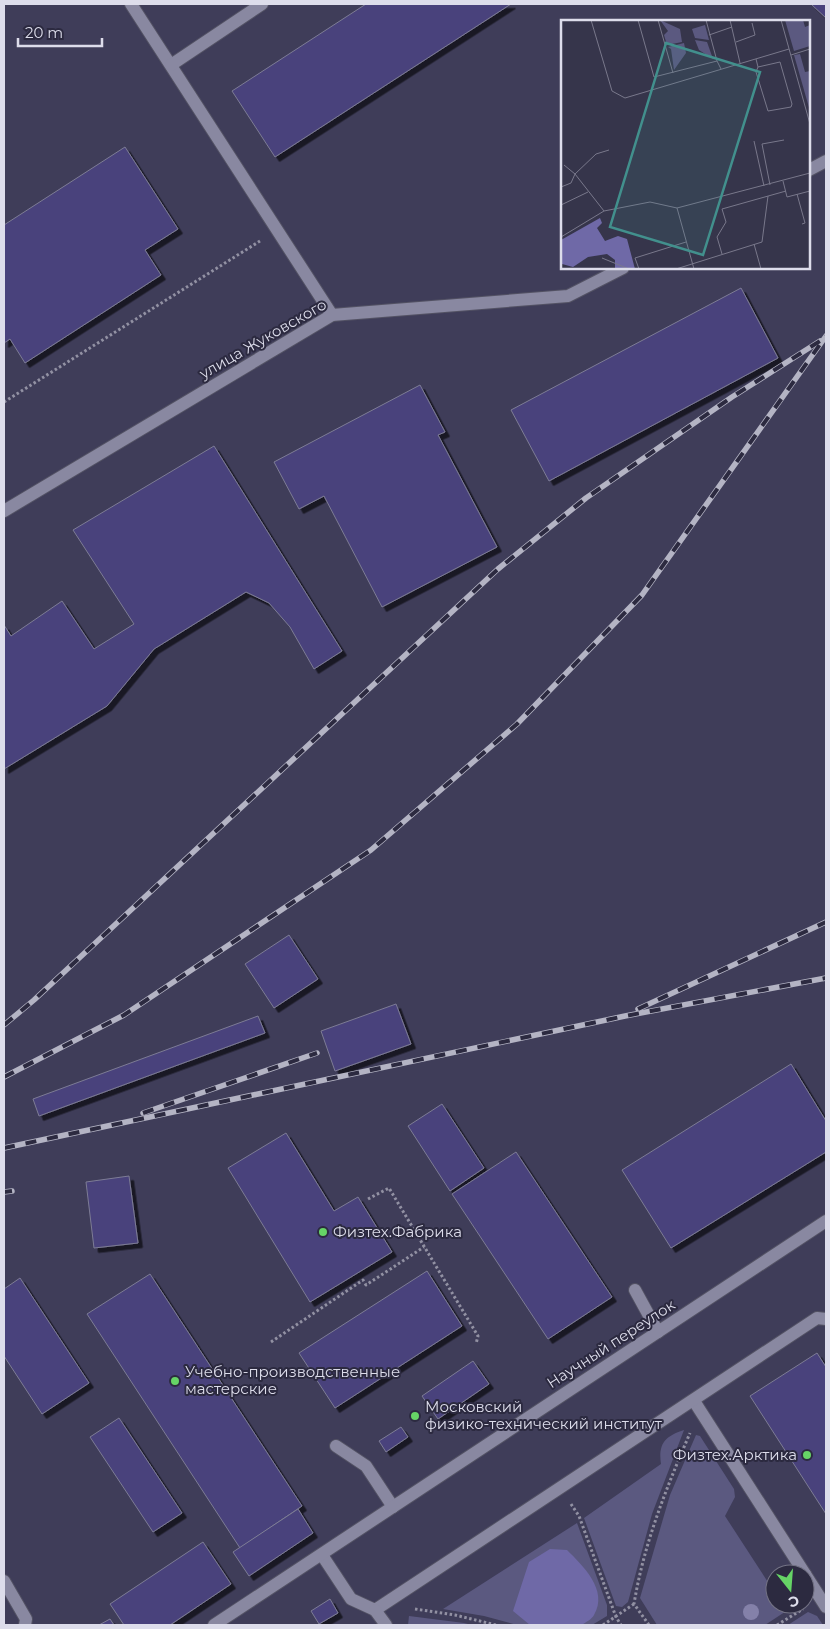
<svg xmlns="http://www.w3.org/2000/svg" width="830" height="1629" viewBox="0 0 830 1629" font-family="Montserrat,sans-serif">
	<style>
		.built { fill: #3f3d59; fill-rule: evenodd }
		.green { fill: #5b5980 }
		.forest { fill: #6f69a7 }
		.building { fill: #49427c; stroke: #7d7c95; filter: url(#shadow) }
		.lines { fill: none; stroke-linecap: round; stroke-linejoin: round }
		.lane-casing { stroke: #535264; stroke-width: 14 }
		.street-casing { stroke: #535264; stroke-width: 14 }
		.path { stroke: #9291a3; stroke-width: 3; stroke-dasharray: 2.5 2.5; stroke-linecap: butt }
		.lane { stroke: #8988a1; stroke-width: 12 }
		.street { stroke: #8988a1; stroke-width: 12 }
		.rail-casing { stroke: #b4b4c4; stroke-width: 5.5 }
		.rail { stroke: #2c2a40; stroke-width: 4; stroke-dasharray: 11; stroke-linecap: butt }
		.tree { fill: #8481a9 }
		.poi-dot { fill: #66d466; stroke: #2c2a40; stroke-width: 2 }
		.labels { text-anchor: middle; stroke-width: 4; stroke-linejoin: round; paint-order: stroke }
		.street-label { font-size: 15px; fill: #ddddeb; stroke: #2c2a40 }
		.poi-label { font-size: 15px; fill: #ddddeb; stroke: #2c2a40; text-anchor: start }
		.inset-road { fill: none; stroke: #79788b; stroke-width: 1 }
		.view { fill: #42908d; fill-opacity: 0.15; stroke: #42908d; stroke-width: 2.5 }
		.inset-edge { fill: none; stroke: #ddddeb; stroke-width: 2.5 }
	</style>
	<defs>
		<filter id="shadow"><feDropShadow dx="4.5" dy="4.5" stdDeviation="0" flood-color="#0009"/></filter>
	</defs>
	<rect width="100%" height="100%" fill="#36354b"/>
	<!-- built -->
	<path class="built" d="M4,4h822v1621h-822zM562,21h247v247h-247zM775,1574h30v30h-30z"/>
	<!-- green -->
	<g class="green">
		<path d="M684,1430l-32,84 -24,88 -6,5 -6,-1 -32,-88 77,-54c-3,-20 4,-28 23,-34z"/>
		<polygon points="696,1435 700,1436 734,1489 735,1497 725,1516 775,1593 775,1604 797,1604 765,1625 657,1625 640,1598 670,1495"/>
		<polygon points="577,1523 607,1605 607,1616 592,1625 517,1625 484,1616 443,1609"/>
		<polygon points="808,1612 817,1616 823,1625 788,1625"/>
		<polygon points="409,1616 464,1623 472,1625 408,1625"/>
	</g>
	<!-- forest -->
	<path class="forest" d="M550,1549l17,1c15,15 42,40 27,65 -2,4 -8,7 -12,10h-52l-17,-14 16,-49z"/>
	<!-- building -->
	<g class="building">
		<polygon points="366,4 511,4 275,157 232,91"/>
		<polygon points="811,4 826,4 826,18"/>
		<polygon points="125,147 178,229 145,250 161,275 25,363 10,339 4,343 4,225"/>
		<polygon points="741,288 778,358 549,481 511,410"/>
		<polygon points="420,385 445,432 438,435 497,547 382,607 324,496 299,509 274,462"/>
		<polygon points="214,446 342,651 314,669 290,627 269,603 246,592 154,649 107,706 4,769 4,625 11,636 62,601 94,649 134,624 73,530"/>
		<polygon points="289,935 318,979 274,1008 245,964"/>
		<polygon points="396,1004 411,1044 335,1071 321,1031"/>
		<polygon points="258,1016 265,1033 39,1116 33,1099"/>
		<polygon points="791,1064 826,1121 826,1152 671,1248 622,1170"/>
		<polygon points="442,1104 484,1168 450,1191 408,1126"/>
		<polygon points="286,1133 334,1211 358,1197 392,1252 310,1302 228,1168"/>
		<polygon points="516,1152 612,1297 548,1339 452,1194"/>
		<polygon points="129,1176 138,1243 94,1248 86,1182"/>
		<polygon points="427,1271 462,1326 335,1408 299,1353"/>
		<polygon points="150,1274 302,1506 240,1548 87,1314"/>
		<polygon points="20,1278 89,1383 42,1414 4,1356 4,1289"/>
		<polygon points="817,1353 826,1367 826,1514 750,1396"/>
		<polygon points="473,1361 489,1384 438,1419 422,1396"/>
		<polygon points="119,1418 182,1513 153,1532 90,1437"/>
		<polygon points="401,1427 408,1437 386,1452 379,1441"/>
		<polygon points="298,1509 313,1533 249,1576 233,1552"/>
		<polygon points="203,1542 231,1584 170,1625 124,1625 110,1604"/>
		<polygon points="330,1599 338,1613 319,1624 311,1611"/>
		<polygon points="110,1619 114,1625 99,1625"/>
	</g>
	<g class="lines">
		<defs>
			<g id="lane">
				<polyline points="131,4 332,315"/>
				<polyline points="171,65 262,4"/>
				<polyline points="635,1290 658,1332"/>
				<polyline points="694,1401 805,1574"/>
				<polyline points="336,1446 366,1466 393,1507"/>
				<polyline points="322,1555 351,1599 375,1610 817,1318 826,1319"/>
				<polyline points="805,1574 826,1607"/>
				<polyline points="4,1581 26,1619 25,1625"/>
				<polyline points="375,1610 386,1625"/>
			</g>
			<g id="street">
				<polyline points="809,170 826,161"/>
				<polyline points="4,511 332,315 568,296 623,268"/>
				<polyline points="214,1625 826,1221"/>
			</g>
		</defs>
		<!-- lane casing -->
		<use href="#lane" class="lane-casing"/>
		<!-- street casing -->
		<use href="#street" class="street-casing"/>
		<!-- path -->
		<g class="path">
			<polyline points="4,402 260,241"/>
			<polyline points="368,1199 389,1188 478,1336 476,1344"/>
			<polyline points="271,1342 363,1280 366,1285 424,1247"/>
			<polyline points="571,1504 579,1516 616,1617 621,1625"/>
			<polyline points="415,1609 455,1615 496,1625"/>
			<polyline points="603,1625 634,1604"/>
			<path d="M649,1625l-15,-21c10,-61 32,-115 56,-171"/>
			<polyline points="777,1625 803,1609"/>
		</g>
		<!-- lane -->
		<use href="#lane" class="lane"/>
		<!-- street -->
		<use href="#street" class="street"/>
		<defs>
			<g id="rail">
				<polyline points="638,1009 826,922"/>
				<polyline points="4,1025 34,1000 498,569 586,498 732,397 820,341"/>
				<polyline points="4,1077 124,1015 371,850 517,724 642,595 826,336"/>
				<polyline points="143,1113 317,1053"/>
				<polyline points="4,1148 625,1016 826,978"/>
				<polyline points="4,1192 12,1191"/>
			</g>
		</defs>
		<!-- rail casing -->
		<use href="#rail" class="rail-casing"/>
		<!-- rail -->
		<use href="#rail" class="rail"/>
	</g>
	<!-- trees -->
	<circle class="tree" cx="751" cy="1612" r="8"/>
	<!-- markers -->
	<g class="poi-dot">
		<circle cx="323" cy="1232" r="5"/>
		<circle cx="175" cy="1381" r="5"/>
		<circle cx="415" cy="1416" r="5"/>
		<circle cx="807" cy="1455" r="5"/>
	</g>
	<g class="labels">
		<!-- street labels -->
		<g class="street-label">
			<text transform="translate(263 339) rotate(-30)" y="5">улица Жуковского</text>
			<text transform="translate(611 1344) rotate(-33)" y="5">Научный переулок</text>
		</g>
		<!-- poi labels -->
		<g class="poi-label">
			<text x="333" y="1237">Физтех.Фабрика</text>
			<text x="185" y="1377">Учебно-производственные<tspan x="185" dy="17">мастерские</tspan></text>
			<text x="425" y="1412">Московский<tspan x="425" dy="17">физико-технический институт</tspan></text>
			<text x="797" y="1460" text-anchor="end">Физтех.Арктика</text>
		</g>
	</g>
	<!-- overview -->
	<g transform="translate(561 20)">
		<rect width="249" height="249" fill="#36354b"/>
		<path d="M99,0l20,9 2,13 -15,3 -3,-10 4,-4zM224,0h18l2,7 5,-2v21l-16,5zM144,5l4,15 -14,-2 -3,-9zM134,20l12,2 6,17 -14,-9zM123,23l2,10 -12,17 -3,-21 -3,-2zM239,34l5,18 5,-1v40l-16,-56z" fill="#5b5980"/>
		<path d="M39,198l2,5 -5,5 8,13 13,-5 9,3 8,30h-20v-9l-8,-6 -19,3 -15,10 -11,-3 -1,4v-28z" fill="#6f69a7"/>
		<path class="inset-road" d="M30,0l21,71 13,7 164,-49M77,0l16,57 63,-16 4,8M97,0l15,53M145,0l11,41M169,0l10,43M220,0l29,104M148,15l23,-8M175,22l19,-7 -3,-12M230,35l19,-6M195,39l2,8 22,-5 12,42 -1,3 -23,4 -12,-39 2,-5M193,121l10,45M3,145l11,9 21,-20 13,-4M222,161l4,16 23,-6M209,165l-8,-41 22,-4M0,167l10,-4 4,-9 29,37M236,174l8,29 -3,1M0,185l27,-13M116,188l17,61M0,217l43,-26 46,-9 27,6 133,-35M193,224l7,25M161,234l-5,-17 9,-15 -4,-13 64,-18M41,238l27,11M78,249l-4,-11 51,-16M115,249l86,-27 6,-46"/>
		<path class="view" d="M105,23l94,29 -57,183 -93,-28z"/>
		<rect width="249" height="249" class="inset-edge"/>
	</g>
	<!-- border -->
	<rect width="830" height="1629" fill="none" stroke="#ddddeb" stroke-width="10"/>
	<!-- north arrow -->
	<g transform="translate(790 1589) rotate(163)"><circle r="24" fill="#2c2a40" stroke="#737284"/>
	<path d="M0-4L9 19L0 12L-9 19Z" fill="#66d466"/>
	<text y="-8" font-size="14" font-weight="bold" text-anchor="middle" fill="#ddddeb">С</text>
	</g>
	<!-- scale -->
	<path d="M18 38v8h84v-8" fill="none" stroke="#ddddeb" stroke-width="2.5"/>
	<text x="25" y="38" font-size="15" fill="#ddddeb" stroke="#2c2a40" stroke-width="4" paint-order="stroke">20 m</text>
</svg>
